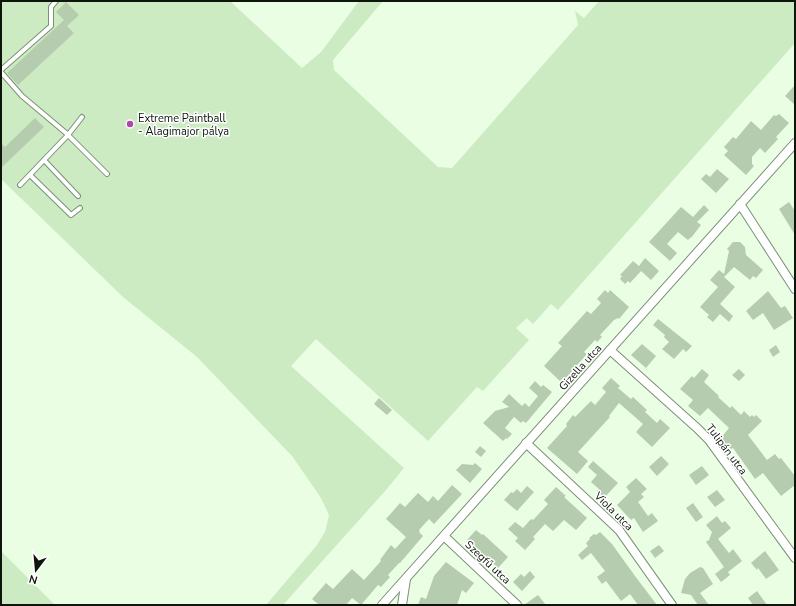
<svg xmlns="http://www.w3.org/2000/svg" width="796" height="606" viewBox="0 0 796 606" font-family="'Nunito Sans',sans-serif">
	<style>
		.green { fill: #ccebc3 }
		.building { fill: #b5cdae }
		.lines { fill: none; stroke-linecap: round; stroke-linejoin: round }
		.service-casing { stroke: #7b9175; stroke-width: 6 }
		.minor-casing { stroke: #7b9175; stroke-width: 10 }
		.service { stroke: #fff; stroke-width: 4 }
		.minor { stroke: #fff; stroke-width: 8 }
		.poi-dot { fill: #ae48ac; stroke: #fff; stroke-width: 1.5 }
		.labels { text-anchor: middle; stroke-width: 3; stroke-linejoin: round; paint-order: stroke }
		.poi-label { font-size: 11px; fill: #0e160c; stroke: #fff; text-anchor: start }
		.street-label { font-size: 11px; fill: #0e160c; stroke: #fff }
	</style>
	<rect width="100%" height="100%" fill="#eafee4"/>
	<!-- green -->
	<g class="green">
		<polygon points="1,1 230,1 302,68 321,52 359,1 383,1 333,60 334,70 438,167 452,168 578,25 575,11 584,18 599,1 795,1 795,43 558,310 551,304 533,324 527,318 516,328 529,340 483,391 477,387 428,441 316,339 291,366 404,468 386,490 283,605 266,605 317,545 325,532 329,515 321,498 292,456 197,357 123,297 1,179"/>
		<polygon points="1,551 55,605 1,605"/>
	</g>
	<!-- building -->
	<g class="building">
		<polygon points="66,2 79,15 67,26 74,33 18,85 7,73 64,20 56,12"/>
		<polygon points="795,85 795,105 785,96"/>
		<polygon points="779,114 789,123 776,137 778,139 765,153 760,148 752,157 752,164 754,166 746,175 724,155 728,151 724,147 733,137 736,139 751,121 761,130 774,115 776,116"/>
		<polygon points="35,118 44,127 1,168 1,143 5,147"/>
		<polygon points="717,169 729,179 716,193 701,179 706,174 710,177"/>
		<polygon points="789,202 795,211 795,235 779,209"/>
		<polygon points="704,205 709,210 697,222 701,225 691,238 691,237 688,240 678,232 667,244 677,253 670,261 649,242 681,207 693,217"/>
		<polygon points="733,242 740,242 745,247 746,255 763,270 756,278 753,276 750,280 734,267 724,277 735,287 720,304 733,316 729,322 720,314 713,322 707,317 709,315 700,307 718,287 710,280 719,270 724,274 729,251 727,249"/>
		<polygon points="645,258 659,271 651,280 641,271 630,283 628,281 625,284 620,279 622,276 620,275 633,261 639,266"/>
		<polygon points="605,290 608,293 610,290 629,307 619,319 618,318 614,320 600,335 602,337 597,342 595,340 584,352 587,354 564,380 563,378 560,381 544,366 562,346 558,343 587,311 591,314 601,303 597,299"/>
		<polygon points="768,291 781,308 785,306 793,318 774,330 763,313 753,320 746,311"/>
		<polygon points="658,319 692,346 686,352 683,349 674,359 662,349 669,342 664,337 665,335 653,325"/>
		<polygon points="642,344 656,356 646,368 631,355"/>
		<polygon points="776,345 780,352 773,357 769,350"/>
		<polygon points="702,369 709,375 704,382 719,396 718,397 730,408 732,406 741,415 744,411 750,417 752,415 754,417 756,415 762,421 748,435 767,460 775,454 779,459 781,458 795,476 795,485 781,496 763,473 755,479 733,448 731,449 720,439 729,428 708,408 700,416 688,406 693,400 680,389 692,376 694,378"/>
		<polygon points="739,369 745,375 739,381 732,375"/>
		<polygon points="611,378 620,386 618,388 631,399 633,397 647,410 645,412 657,423 660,419 670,428 652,447 636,432 643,424 619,403 609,416 610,417 578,452 588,461 577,474 547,448 567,426 566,424 573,415 575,417 591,401 595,405 606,392 602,388"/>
		<polygon points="535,381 541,387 543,385 552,392 526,423 523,421 521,423 514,417 505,428 512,434 507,439 506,438 503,441 483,423 495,411 509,407 502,402 509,394 522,406 525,403 529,407 538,396 529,388"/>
		<polygon points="379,398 392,410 387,415 374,404"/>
		<polygon points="480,446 486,451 481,457 475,452"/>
		<polygon points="661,456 669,464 657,476 649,467"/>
		<polygon points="593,461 618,483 604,498 597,491 599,489 591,482 597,475 588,467"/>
		<polygon points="475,463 482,469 470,483 456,470 462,464 473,465"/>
		<polygon points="702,466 709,475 696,485 689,475"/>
		<polygon points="636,478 647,489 641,494 644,497 638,502 648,516 652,513 658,521 643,532 634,518 631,520 617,505 630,492 626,487"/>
		<polygon points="452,485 462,494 434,524 429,519 419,530 420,531 419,532 423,536 400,563 399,563 388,575 390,577 381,587 378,585 361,605 352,598 346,605 319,605 312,599 326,583 333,589 352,569 364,580 381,561 380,560 391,545 395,549 406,537 386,519 400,503 405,507 418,493 428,502 433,496 438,501"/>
		<polygon points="527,486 534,492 517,511 504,500 511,492 513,493 517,489 521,493"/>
		<polygon points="556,487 566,496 564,497 587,518 576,530 564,520 553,531 545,524 533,537 535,539 525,550 515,541 518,538 508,529 515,522 523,528 531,519 533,520 548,504 544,500"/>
		<polygon points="717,490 725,500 715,507 707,497"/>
		<polygon points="693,503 703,517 696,522 686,508"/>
		<polygon points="717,516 722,523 725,521 731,528 718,539 729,553 733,549 742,561 728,572 730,575 721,582 715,574 724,567 706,542 709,540 712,532 706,525"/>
		<polygon points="476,530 482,535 483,534 508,557 498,568 467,540"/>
		<polygon points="600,532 612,544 635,576 657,605 638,605 630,594 621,601 606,581 602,584 597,577 605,571 591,553 582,560 578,555 588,546 586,543 590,539 589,538 594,534 596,535"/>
		<polygon points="659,545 664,551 655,558 650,551"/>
		<polygon points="765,551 779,570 766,579 758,568 757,570 751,563"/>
		<polygon points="446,562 474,583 466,593 462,590 457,605 418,605 421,597 426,599 434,576"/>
		<polygon points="700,567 703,568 713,584 700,593 709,605 698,605 691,595 681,593 685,579 690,573"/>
		<polygon points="530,571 535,577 522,591 513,582 521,574 524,577"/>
		<polygon points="757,591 767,605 753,605 748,598"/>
		<polygon points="538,595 546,605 524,605"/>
	</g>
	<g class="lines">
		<defs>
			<g id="service">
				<polyline points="1,70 51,26 51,7 56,1"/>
				<polyline points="1,72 22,96 66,133 107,174"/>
				<polyline points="44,160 78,196"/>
				<polyline points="30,175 71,215 80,208"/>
				<polyline points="20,185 68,135 82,117"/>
			</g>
			<g id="minor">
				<polyline points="740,204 795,289"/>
				<polyline points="610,350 697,428 709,440 795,558"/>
				<polyline points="526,443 619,530 672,605"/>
				<polyline points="444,536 517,605"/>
				<polyline points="382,605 795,143"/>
				<polyline points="402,605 406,579"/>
			</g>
		</defs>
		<!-- service casing -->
		<use href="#service" class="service-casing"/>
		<!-- minor casing -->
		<use href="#minor" class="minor-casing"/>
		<!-- service -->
		<use href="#service" class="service"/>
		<!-- minor -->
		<use href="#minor" class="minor"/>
	</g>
	<!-- markers -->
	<circle class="poi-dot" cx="130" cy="124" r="4"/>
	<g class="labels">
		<!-- poi labels -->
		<g class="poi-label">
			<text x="138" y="122">Extreme Paintball<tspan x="138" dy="13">- Alagimajor pálya</tspan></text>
		</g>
		<!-- street labels -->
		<g class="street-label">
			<text transform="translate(580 367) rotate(-48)" y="4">Gizella utca</text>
			<text transform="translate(727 449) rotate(53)" y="4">Tulipán utca</text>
			<text transform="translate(614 511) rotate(45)" y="4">Viola utca</text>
			<text transform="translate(488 562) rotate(43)" y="4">Szegfű utca</text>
		</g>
	</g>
	<!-- border -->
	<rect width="796" height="606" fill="none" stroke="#0e160c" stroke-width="4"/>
	<!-- north arrow -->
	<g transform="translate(36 570) rotate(196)" stroke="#ffffff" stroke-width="3" paint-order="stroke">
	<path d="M0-3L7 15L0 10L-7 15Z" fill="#0e160c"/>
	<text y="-6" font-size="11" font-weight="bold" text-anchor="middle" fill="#0e160c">N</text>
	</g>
</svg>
